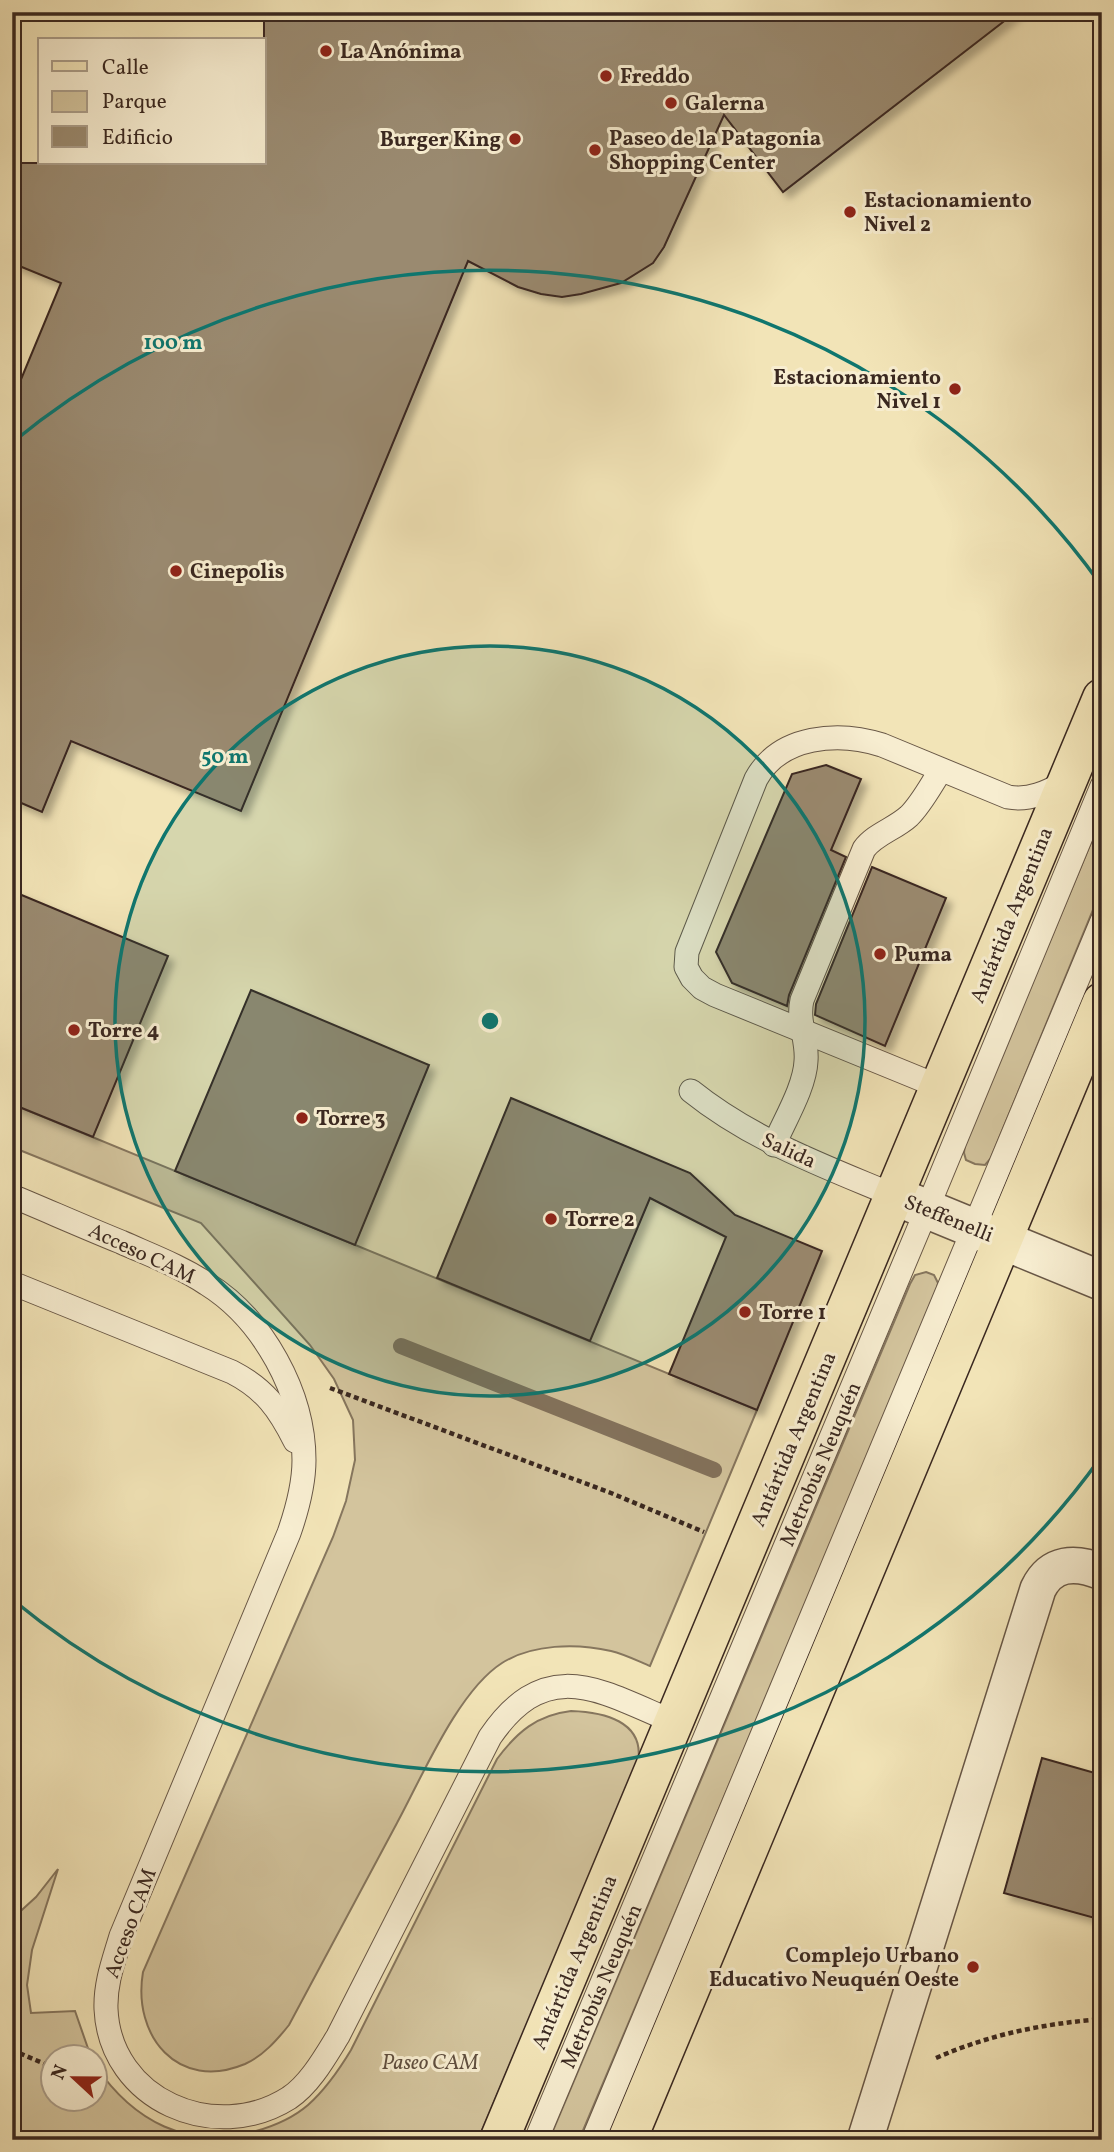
<svg xmlns="http://www.w3.org/2000/svg" width="1114" height="2152" viewBox="0 0 1114 2152" font-family="Vollkorn,serif">
	<style>
		.green { fill: #d3c49d; stroke: #86765e; stroke-width: 2 }
		.lines { fill: none; stroke-linecap: round; stroke-linejoin: round }
		.stream { stroke: #83725c; stroke-width: 16 }
		.building { fill: #9a8a6f; stroke: #3a2820; stroke-width: 2; filter: url(#shadow) }
		.service-casing { stroke: #685746; stroke-width: 25 }
		.pedestrian-casing { stroke: #685746; stroke-width: 38 }
		.minor-casing { stroke: #685746; stroke-width: 41 }
		.primary-casing { stroke: #3a2820; stroke-width: 41 }
		.path { stroke: #3a2820; stroke-width: 4.5; stroke-dasharray: 5 3.5; stroke-linecap: butt }
		.service { stroke: #f7edd0; stroke-width: 23 }
		.pedestrian { stroke: #f7edd0; stroke-width: 35 }
		.minor { stroke: #f7edd0; stroke-width: 38 }
		.primary { stroke: #f2e4b7; stroke-width: 38 }
		.ring { fill: none; stroke: #0f766e; stroke-width: 3.5 }
		.poi-dot { fill: #8f2418; stroke: #f7edd0; stroke-width: 2.5 }
		.labels { text-anchor: middle; stroke-width: 6; stroke-linejoin: round; paint-order: stroke }
		.poi-label { font-size: 21px; font-weight: bold; fill: #3a2820; stroke: #f7edd0; text-anchor: start }
		.street-label { font-size: 21px; fill: #3a2820; stroke: #f7edd0 }
		.park-label { font-size: 21px; font-style: italic; fill: #604f3f; stroke: #f7edd0 }
		.centre { fill: #0f766e; stroke: #f7edd0; stroke-width: 3.5 }
		.ring-label { font-size: 21px; text-anchor: middle; font-weight: bold; fill: #0f766e; stroke: #f7edd0; stroke-width: 6; stroke-linejoin: round; paint-order: stroke }
	</style>
	<defs>
		<filter id="shadow"><feDropShadow dx="6" dy="6" stdDeviation="3.5" flood-color="#0004"/></filter>
	</defs>
	<rect width="100%" height="100%" fill="#f2e4b7"/>
	<filter id="stains"><feTurbulence type="fractalNoise" baseFrequency=".00286" numOctaves="4"/><feColorMatrix values="0 0 0 0 .2 0 0 0 0 .09 0 0 0 0 .02 0 0 0 .5 -.17"/></filter>
	<radialGradient id="worn" r=".72"><stop offset=".6" stop-color="#630" stop-opacity="0"/><stop offset="1" stop-color="#630" stop-opacity=".3"/></radialGradient>
	<!-- green -->
	<g class="green">
		<polygon points="1102,816 1102,888 991,1158 985,1165 975,1164 966,1160 964,1153 965,1144"/>
		<path d="M12,1104l745,306 -107,256c-12,-5 -26,-12 -39,-15 -35,-8 -79,-7 -109,12 -44,28 -80,114 -105,160 -36,67 -72,134 -108,202 -12,15 -26,31 -44,39 -67,28 -113,-28 -102,-92l190,-435 13,-36 9,-41 -2,-40 -19,-41 -24,-34 -109,-122 -189,-76z"/>
		<polygon points="926,1272 934,1275 938,1283 936,1296 579,2140 549,2140 910,1284 915,1275"/>
		<path d="M571,1711c32,1 74,10 67,51l-160,378h-466v-221l24,-22 22,-28 -26,81 -5,35 4,28 44,-2 16,46 -39,1v42h42l1,-35c38,56 93,86 161,66 18,-5 38,-14 52,-26 18,-16 31,-35 43,-55l146,-291c20,-27 40,-44 74,-48z"/>
	</g>
	<g class="lines">
		<!-- stream -->
		<polyline class="stream" points="401,1346 714,1470"/>
	</g>
	<!-- building -->
	<g class="building">
		<polygon points="264,12 1016,12 783,192 724,115 664,247 653,263 621,283 581,294 562,297 541,294 518,287 468,261 241,811 71,741 42,812 12,799 12,401 61,283 12,263 12,163 264,163"/>
		<polygon points="826,765 861,779 831,850 846,857 789,995 787,1006 732,983 716,952 792,774"/>
		<polygon points="872,867 946,898 885,1046 815,1015 816,1004"/>
		<polygon points="12,891 168,956 93,1137 12,1104"/>
		<polygon points="251,990 429,1065 355,1245 175,1171"/>
		<polygon points="511,1098 690,1173 735,1215 822,1251 757,1410 669,1374 726,1237 650,1198 590,1341 437,1278"/>
		<polygon points="1042,1758 1102,1775 1102,1920 1004,1893"/>
	</g>
	<g class="lines">
		<defs>
			<g id="service">
				<path d="M940,1087l-225,-92 -13,-7 -10,-10 -6,-11 1,-15 69,-173c24,-44 83,-48 126,-34l126,52c22,4 39,-5 58,-15"/>
				<path d="M691,1091c61,49 133,75 204,105"/>
				<path d="M774,1145c10,-24 31,-58 32,-84 2,-21 -9,-39 -4,-61l62,-151c11,-15 31,-20 45,-33 13,-13 22,-31 32,-46"/>
				<path d="M12,1196c36,15 72,31 109,46 29,13 59,24 86,42 56,35 97,109 97,176 0,25 -7,50 -15,73l-168,403c-7,24 -16,47 -15,73 4,91 109,136 183,89 21,-14 36,-41 49,-62l152,-299c57,-83 110,-46 184,-15"/>
				<path d="M12,1283l220,89c33,17 47,37 63,69"/>
				<polyline points="536,2140 927,1209 1102,786"/>
				<polyline points="593,2140 1102,921"/>
			</g>
			<path id="pedestrian" d="M865,2140l173,-551c13,-27 37,-28 64,-17"/>
			<polyline id="minor" points="895,1196 1102,1281"/>
			<g id="primary">
				<polyline points="499,2140 1102,698"/>
				<polyline points="627,2140 1102,1002"/>
			</g>
		</defs>
		<!-- service casing -->
		<use href="#service" class="service-casing"/>
		<!-- pedestrian casing -->
		<use href="#pedestrian" class="pedestrian-casing"/>
		<!-- minor casing -->
		<use href="#minor" class="minor-casing"/>
		<!-- primary casing -->
		<use href="#primary" class="primary-casing"/>
		<!-- path -->
		<g class="path">
			<polyline points="330,1388 611,1493 704,1532"/>
			<polyline points="12,2050 52,2067"/>
			<path d="M936,2058c55,-24 106,-34 166,-39"/>
		</g>
		<!-- service -->
		<use href="#service" class="service"/>
		<!-- pedestrian -->
		<use href="#pedestrian" class="pedestrian"/>
		<!-- minor -->
		<use href="#minor" class="minor"/>
		<!-- primary -->
		<use href="#primary" class="primary"/>
	</g>
	<!-- distance rings -->
	<circle cx="490" cy="1021" r="375" fill="#0f766e" fill-opacity=".12"/>
	<g class="ring">
		<circle cx="490" cy="1021" r="375"/>
		<path d="M1101 1457A750 750 0 0 1 13 1600M13 442A750 750 0 0 1 1101 585"/>
	</g>
	<!-- markers -->
	<g class="poi-dot">
		<circle cx="326" cy="51" r="7"/>
		<circle cx="606" cy="76" r="7"/>
		<circle cx="671" cy="103" r="7"/>
		<circle cx="515" cy="139" r="7"/>
		<circle cx="595" cy="150" r="7"/>
		<circle cx="850" cy="212" r="7"/>
		<circle cx="955" cy="389" r="7"/>
		<circle cx="176" cy="571" r="7"/>
		<circle cx="880" cy="954" r="7"/>
		<circle cx="74" cy="1030" r="7"/>
		<circle cx="302" cy="1118" r="7"/>
		<circle cx="551" cy="1219" r="7"/>
		<circle cx="745" cy="1312" r="7"/>
		<circle cx="973" cy="1967" r="7"/>
	</g>
	<g class="labels">
		<!-- poi labels -->
		<g class="poi-label">
			<text x="340" y="58">La Anónima</text>
			<text x="620" y="83">Freddo</text>
			<text x="685" y="110">Galerna</text>
			<text x="609" y="145">Paseo de la Patagonia<tspan x="609" dy="24">Shopping Center</tspan></text>
			<text x="501" y="146" text-anchor="end">Burger King</text>
			<text x="864" y="207">Estacionamiento<tspan x="864" dy="24">Nivel 2</tspan></text>
			<text x="941" y="384" text-anchor="end">Estacionamiento<tspan x="941" dy="24">Nivel 1</tspan></text>
			<text x="190" y="578">Cinepolis</text>
			<text x="894" y="961">Puma</text>
			<text x="88" y="1037">Torre 4</text>
			<text x="316" y="1125">Torre 3</text>
			<text x="565" y="1226">Torre 2</text>
			<text x="759" y="1319">Torre 1</text>
			<text x="959" y="1962" text-anchor="end">Complejo Urbano<tspan x="959" dy="24">Educativo Neuquén Oeste</tspan></text>
		</g>
		<!-- street labels -->
		<g class="street-label">
			<text transform="translate(1011 915) rotate(-68)" y="7">Antártida Argentina</text>
			<text transform="translate(789 1150) rotate(25)" y="7">Salida</text>
			<text transform="translate(949 1218) rotate(22)" y="7">Steffenelli</text>
			<text transform="translate(142 1253) rotate(25)" y="7">Acceso CAM</text>
			<text transform="translate(793 1439) rotate(-67)" y="7">Antártida Argentina</text>
			<text transform="translate(820 1464) rotate(-67)" y="7">Metrobús Neuquén</text>
			<text transform="translate(130 1923) rotate(-70)" y="7">Acceso CAM</text>
			<text transform="translate(574 1962) rotate(-67)" y="7">Antártida Argentina</text>
			<text transform="translate(601 1986) rotate(-67)" y="7">Metrobús Neuquén</text>
		</g>
		<!-- park labels -->
		<g class="park-label">
			<text x="430" y="2069">Paseo CAM</text>
		</g>
	</g>
	<circle cx="490" cy="1021" r="10" class="centre"/>
	<g class="ring-label">
		<text x="173" y="349">100 m</text>
		<text x="225" y="763">50 m</text>
	</g>
	<!-- margin -->
	<rect width="1114" height="2152" fill="none" stroke="#f2e4b7" stroke-width="42"/>
	<rect x="14" y="14" width="1086" height="2124" fill="none" stroke="#3a2820" stroke-width="3.5"/>
	<rect x="21" y="21" width="1072" height="2110" fill="none" stroke="#3a2820" stroke-width="2"/>
	<!-- legend -->
	<rect x="38" y="38" width="228" height="126" fill="#f7edd0" stroke="#ab9e8a" stroke-width="2"/>
	<rect x="52" y="61" width="35" height="10" fill="#f2e4b7" stroke="#ab9e8a" stroke-width="2"/>
	<text x="102" y="74" font-size="21" fill="#3a2820">Calle</text>
	<rect x="52" y="91" width="35" height="21" fill="#d3c49d" stroke="#ab9e8a" stroke-width="2"/>
	<text x="102" y="108" font-size="21" fill="#3a2820">Parque</text>
	<rect x="52" y="126" width="35" height="21" fill="#9a8a6f" stroke="#ab9e8a" stroke-width="2"/>
	<text x="102" y="144" font-size="21" fill="#3a2820">Edificio</text>
	<!-- north arrow -->
	<g transform="translate(74 2078) rotate(292)"><circle r="33" fill="#f7edd0" stroke="#ab9e8a" stroke-width="2"/>
	<path d="M0-5L12 26L0 18L-12 26Z" fill="#8f2418"/>
	<text y="-10" font-size="19" font-weight="bold" text-anchor="middle" fill="#3a2820">N</text>
	</g>
	<rect width="100%" height="100%" filter="url(#stains)"/>
	<rect width="100%" height="100%" fill="url(#worn)"/>
</svg>
